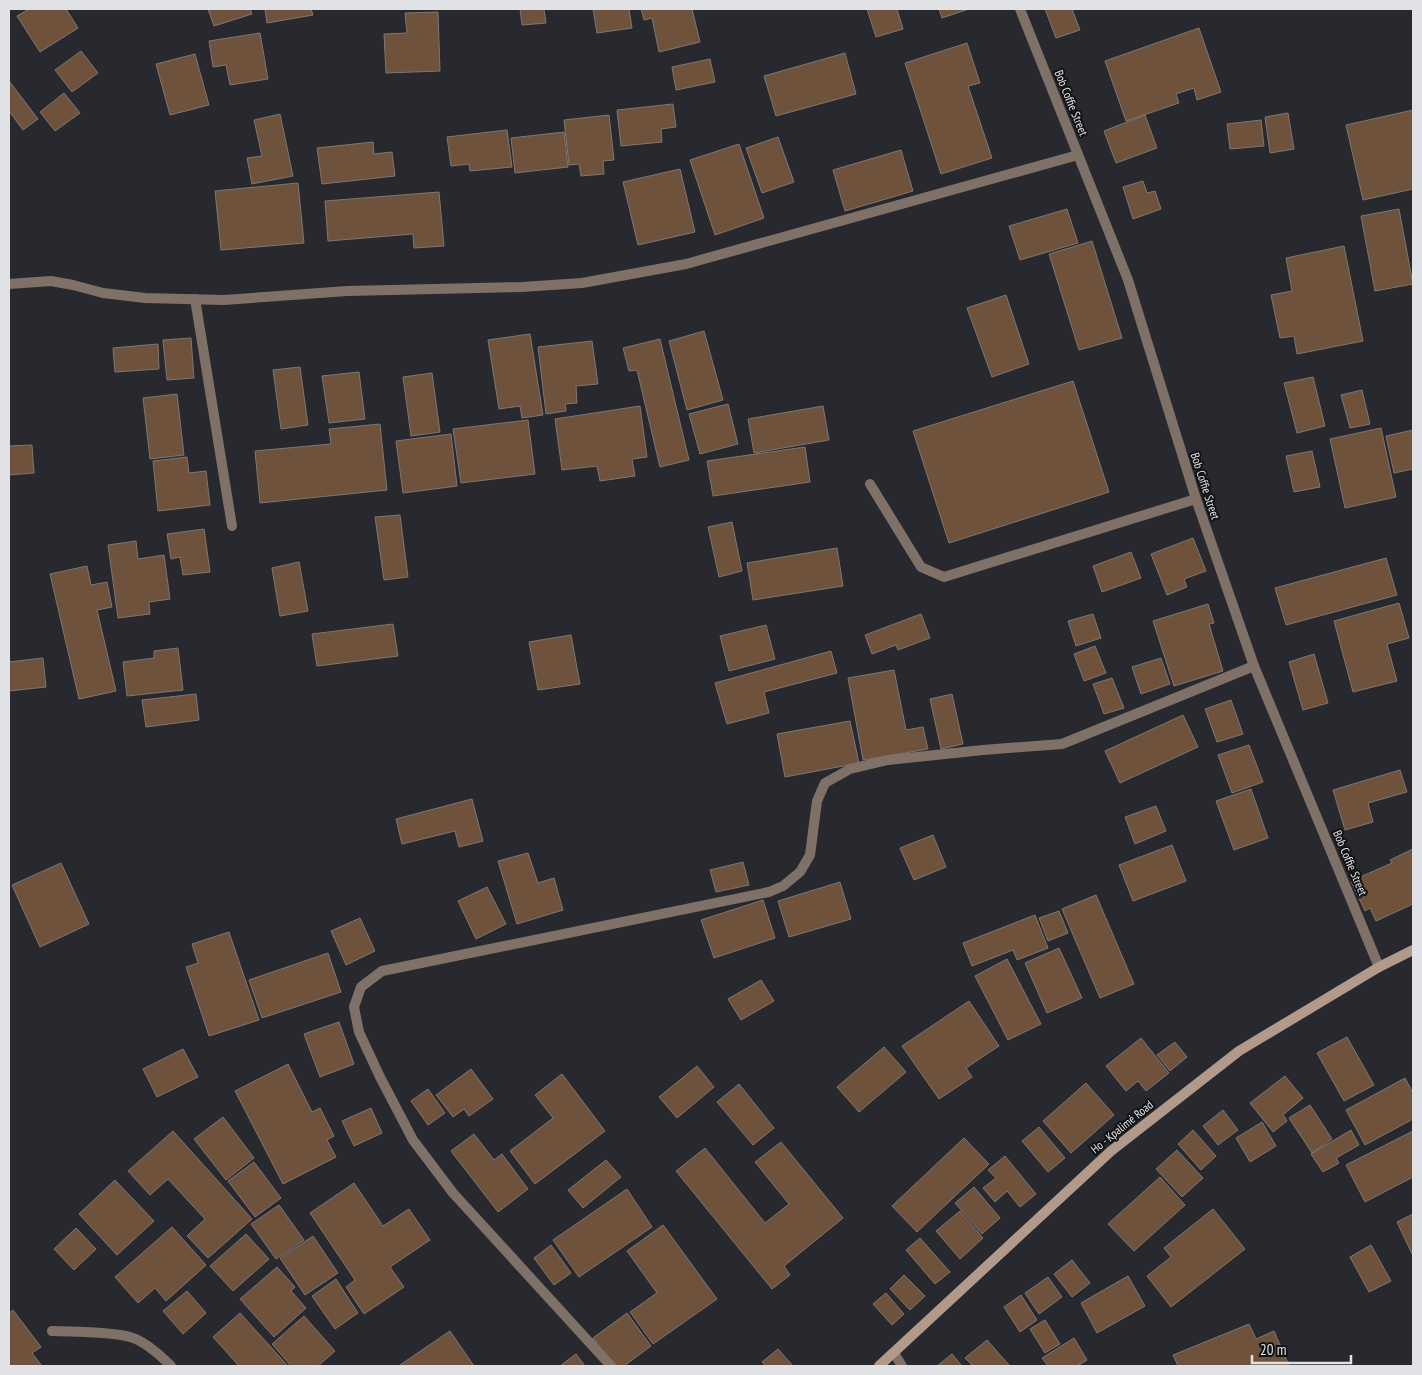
<svg xmlns="http://www.w3.org/2000/svg" width="1422" height="1375" viewBox="0 0 1422 1375" font-family="'PT Sans Narrow',sans-serif">
	<style>
		.building { fill: #6f523b; stroke: #7e7773 }
		.lines { fill: none; stroke-linecap: round; stroke-linejoin: round }
		.lane { stroke: #807168; stroke-width: 10 }
		.street { stroke: #807168; stroke-width: 10 }
		.secondary { stroke: #b29a8b; stroke-width: 10 }
		.labels { text-anchor: middle; stroke-width: 4; stroke-linejoin: round; paint-order: stroke }
		.street-label { font-size: 12px; fill: #e1e2e5; stroke: #111214 }
	</style>
	<rect width="100%" height="100%" fill="#28292f"/>
	<!-- building -->
	<g class="building">
		<polygon points="29,9 66,9 78,28 40,52 17,16"/>
		<polygon points="208,9 250,9 252,14 214,26"/>
		<polygon points="265,9 311,9 313,15 267,23"/>
		<polygon points="520,9 544,9 546,23 522,25"/>
		<polygon points="593,9 629,9 632,28 597,33"/>
		<polygon points="641,9 692,9 700,42 659,52 652,18 644,20"/>
		<polygon points="867,9 897,9 903,29 876,37"/>
		<polygon points="939,9 969,9 942,18"/>
		<polygon points="1045,9 1072,9 1080,30 1056,38"/>
		<polygon points="438,12 440,71 386,73 384,34 407,33 405,13"/>
		<polygon points="1199,28 1221,92 1197,100 1194,88 1176,94 1179,103 1126,121 1105,61"/>
		<polygon points="260,33 268,79 230,85 226,65 213,67 209,41"/>
		<polygon points="967,43 980,83 968,86 992,158 941,174 905,63"/>
		<polygon points="81,51 98,73 72,92 55,70"/>
		<polygon points="845,53 856,94 776,116 764,76"/>
		<polygon points="195,54 209,105 170,115 156,64"/>
		<polygon points="710,59 715,82 676,90 672,67"/>
		<polygon points="9,81 38,119 23,130 9,111"/>
		<polygon points="64,93 80,113 55,131 40,112"/>
		<polygon points="673,104 676,127 661,129 662,142 621,146 617,110"/>
		<polygon points="1413,110 1413,189 1363,200 1346,125"/>
		<polygon points="1288,113 1294,149 1270,153 1265,117"/>
		<polygon points="280,114 293,176 252,184 247,158 262,156 254,120"/>
		<polygon points="609,115 614,160 603,161 604,174 581,176 579,164 569,165 564,120"/>
		<polygon points="1145,115 1157,148 1116,163 1104,131"/>
		<polygon points="1261,120 1264,146 1230,149 1227,124"/>
		<polygon points="507,130 512,167 470,171 469,164 451,166 447,137"/>
		<polygon points="564,132 568,167 515,173 511,138"/>
		<polygon points="778,137 794,182 762,193 746,148"/>
		<polygon points="373,142 374,154 392,152 395,176 322,184 317,148"/>
		<polygon points="739,144 764,218 715,235 690,160"/>
		<polygon points="901,150 913,191 845,211 833,170"/>
		<polygon points="680,169 695,232 638,245 623,182"/>
		<polygon points="1143,181 1147,193 1155,191 1161,209 1133,219 1123,187"/>
		<polygon points="298,183 304,243 221,250 215,191"/>
		<polygon points="439,192 444,246 414,248 413,234 328,241 325,201"/>
		<polygon points="1067,209 1078,243 1020,260 1009,226"/>
		<polygon points="1399,209 1413,284 1375,291 1361,216"/>
		<polygon points="1092,241 1122,338 1079,350 1049,254"/>
		<polygon points="1344,246 1363,341 1297,354 1294,336 1280,338 1271,295 1292,291 1286,258"/>
		<polygon points="1006,295 1029,364 992,377 967,308"/>
		<polygon points="704,331 723,400 687,410 669,341"/>
		<polygon points="530,334 543,415 522,418 520,406 499,409 488,340"/>
		<polygon points="191,338 194,378 167,380 163,340"/>
		<polygon points="660,339 689,460 660,467 637,370 629,371 623,348"/>
		<polygon points="592,341 598,384 576,386 577,403 565,404 566,411 546,414 538,347"/>
		<polygon points="158,344 159,369 115,372 113,348"/>
		<polygon points="300,367 308,425 281,429 273,370"/>
		<polygon points="359,372 365,419 329,423 322,376"/>
		<polygon points="432,373 440,432 411,436 403,377"/>
		<polygon points="1313,377 1325,426 1297,433 1284,383"/>
		<polygon points="1073,381 1109,492 949,543 913,431"/>
		<polygon points="1362,390 1370,424 1350,428 1341,395"/>
		<polygon points="177,394 184,455 150,459 143,398"/>
		<polygon points="728,404 738,444 700,454 689,414"/>
		<polygon points="640,406 647,457 632,459 635,476 600,481 597,466 562,470 555,419"/>
		<polygon points="823,406 829,440 754,453 748,419"/>
		<polygon points="528,420 535,474 461,483 453,429"/>
		<polygon points="380,424 387,490 260,503 255,451 331,444 329,429"/>
		<polygon points="1381,428 1396,497 1345,508 1330,439"/>
		<polygon points="1413,430 1413,469 1394,473 1386,436"/>
		<polygon points="451,434 457,486 403,493 396,441"/>
		<polygon points="32,445 34,473 9,475 9,446"/>
		<polygon points="805,447 810,482 713,496 707,461"/>
		<polygon points="1312,451 1320,487 1294,492 1286,456"/>
		<polygon points="187,457 189,473 206,471 210,505 158,511 153,461"/>
		<polygon points="400,515 408,577 384,580 375,517"/>
		<polygon points="732,522 742,571 719,577 708,527"/>
		<polygon points="204,529 210,572 183,575 180,557 171,559 167,534"/>
		<polygon points="1193,538 1206,571 1184,579 1187,587 1167,595 1151,554"/>
		<polygon points="136,541 138,559 164,555 170,599 149,602 150,614 118,618 108,545"/>
		<polygon points="837,548 843,586 753,600 747,563"/>
		<polygon points="1131,552 1141,578 1102,592 1093,566"/>
		<polygon points="1386,558 1397,595 1286,625 1275,588"/>
		<polygon points="299,562 308,611 280,616 272,568"/>
		<polygon points="87,566 91,585 107,582 112,607 97,610 116,691 79,699 50,574"/>
		<polygon points="1399,603 1409,638 1387,644 1397,681 1353,692 1334,621"/>
		<polygon points="1208,604 1214,623 1209,624 1223,671 1174,686 1153,621"/>
		<polygon points="921,614 930,638 898,650 896,645 872,654 865,635"/>
		<polygon points="1093,614 1101,638 1076,646 1068,621"/>
		<polygon points="393,624 398,656 317,666 312,634"/>
		<polygon points="766,625 775,659 729,671 720,636"/>
		<polygon points="571,635 580,684 538,690 529,642"/>
		<polygon points="1095,646 1106,673 1084,681 1074,654"/>
		<polygon points="178,648 183,690 127,696 123,662 154,658 154,651"/>
		<polygon points="831,651 837,673 764,692 769,713 727,724 715,683"/>
		<polygon points="1314,654 1328,703 1303,710 1289,662"/>
		<polygon points="43,658 46,687 9,691 9,662"/>
		<polygon points="1161,658 1170,684 1141,694 1132,667"/>
		<polygon points="894,670 906,730 923,727 928,749 863,760 848,678"/>
		<polygon points="1112,678 1124,708 1104,714 1093,684"/>
		<polygon points="196,694 199,720 146,727 142,700"/>
		<polygon points="952,694 963,744 941,749 930,699"/>
		<polygon points="1231,700 1243,734 1217,742 1205,709"/>
		<polygon points="1183,715 1198,747 1120,783 1105,751"/>
		<polygon points="850,721 859,763 785,777 777,734"/>
		<polygon points="1249,745 1263,782 1232,793 1218,755"/>
		<polygon points="1400,770 1407,792 1368,803 1373,822 1345,830 1333,790"/>
		<polygon points="1251,789 1268,838 1234,850 1216,801"/>
		<polygon points="472,799 483,841 459,847 455,831 402,844 396,819"/>
		<polygon points="1156,806 1166,831 1135,844 1125,817"/>
		<polygon points="933,835 946,867 914,880 900,848"/>
		<polygon points="1172,845 1186,881 1133,901 1119,865"/>
		<polygon points="1413,849 1413,904 1376,921 1370,908 1365,911 1351,881 1392,863 1390,860"/>
		<polygon points="528,853 538,883 554,878 563,910 517,924 498,861"/>
		<polygon points="743,862 749,885 716,892 710,870"/>
		<polygon points="61,863 89,924 40,947 12,885"/>
		<polygon points="840,882 851,919 789,937 778,901"/>
		<polygon points="487,887 506,924 476,939 458,901"/>
		<polygon points="1096,895 1134,984 1100,998 1062,909"/>
		<polygon points="763,900 775,938 714,958 701,920"/>
		<polygon points="1059,911 1068,933 1048,941 1039,918"/>
		<polygon points="1035,915 1048,948 1017,960 1013,950 972,966 963,943"/>
		<polygon points="360,918 375,951 346,965 331,931"/>
		<polygon points="229,932 259,1020 209,1036 186,967 198,963 192,944"/>
		<polygon points="1059,948 1082,998 1047,1013 1025,963"/>
		<polygon points="328,953 341,992 262,1018 249,980"/>
		<polygon points="1007,959 1041,1024 1008,1040 975,976"/>
		<polygon points="761,980 774,1001 741,1020 728,999"/>
		<polygon points="969,1001 999,1046 966,1068 972,1077 939,1099 902,1046"/>
		<polygon points="339,1022 354,1064 320,1077 304,1034"/>
		<polygon points="1347,1037 1374,1085 1344,1101 1317,1053"/>
		<polygon points="1141,1038 1169,1073 1146,1091 1138,1081 1126,1091 1106,1066"/>
		<polygon points="1175,1042 1187,1057 1170,1071 1157,1055"/>
		<polygon points="884,1047 906,1072 859,1112 837,1087"/>
		<polygon points="183,1049 198,1077 157,1097 143,1069"/>
		<polygon points="288,1064 312,1112 320,1108 334,1136 327,1140 336,1157 283,1184 235,1091"/>
		<polygon points="697,1066 714,1087 677,1118 659,1097"/>
		<polygon points="471,1069 493,1099 469,1116 464,1109 453,1117 436,1095"/>
		<polygon points="562,1074 605,1131 535,1184 510,1151 553,1118 535,1095"/>
		<polygon points="1285,1076 1303,1098 1283,1115 1287,1121 1273,1132 1250,1103"/>
		<polygon points="1405,1078 1413,1093 1413,1119 1365,1145 1346,1110"/>
		<polygon points="1086,1083 1114,1115 1071,1153 1043,1121"/>
		<polygon points="739,1084 774,1128 753,1145 717,1102"/>
		<polygon points="428,1089 445,1113 428,1125 411,1101"/>
		<polygon points="1310,1105 1332,1139 1312,1153 1289,1118"/>
		<polygon points="371,1108 382,1133 354,1146 342,1121"/>
		<polygon points="1223,1110 1238,1130 1218,1145 1203,1126"/>
		<polygon points="223,1117 254,1158 226,1180 194,1139"/>
		<polygon points="1262,1122 1276,1146 1250,1162 1236,1138"/>
		<polygon points="1039,1127 1065,1158 1048,1172 1022,1141"/>
		<polygon points="1193,1130 1216,1156 1201,1170 1178,1144"/>
		<polygon points="1351,1130 1359,1145 1336,1158 1339,1163 1323,1172 1311,1154"/>
		<polygon points="173,1131 252,1219 208,1258 187,1236 205,1219 168,1179 150,1195 128,1171"/>
		<polygon points="1413,1131 1413,1177 1365,1202 1346,1165"/>
		<polygon points="474,1134 494,1160 502,1154 528,1189 498,1212 451,1151"/>
		<polygon points="964,1138 989,1164 917,1232 892,1206"/>
		<polygon points="781,1142 843,1218 784,1266 790,1275 772,1289 676,1171 705,1148 765,1223 789,1204 755,1162"/>
		<polygon points="1177,1150 1203,1178 1182,1197 1156,1169"/>
		<polygon points="1005,1156 1036,1194 1020,1207 1007,1191 995,1202 983,1188 996,1178 988,1170"/>
		<polygon points="606,1160 621,1177 583,1208 568,1190"/>
		<polygon points="254,1162 281,1198 255,1217 228,1181"/>
		<polygon points="1160,1177 1185,1205 1134,1251 1108,1224"/>
		<polygon points="115,1180 154,1221 117,1255 79,1214"/>
		<polygon points="354,1183 383,1226 409,1209 430,1240 390,1267 404,1287 364,1314 346,1287 355,1280 310,1213"/>
		<polygon points="974,1187 1000,1218 982,1234 955,1203"/>
		<polygon points="627,1189 652,1227 579,1277 553,1240"/>
		<polygon points="279,1205 304,1240 276,1259 251,1224"/>
		<polygon points="1213,1209 1245,1249 1171,1307 1147,1276 1171,1257 1164,1248"/>
		<polygon points="960,1211 983,1238 960,1259 936,1231"/>
		<polygon points="1413,1214 1413,1256 1397,1222"/>
		<polygon points="663,1225 717,1299 653,1344 630,1312 657,1293 627,1251"/>
		<polygon points="172,1227 206,1265 166,1301 155,1288 138,1303 115,1277"/>
		<polygon points="76,1228 96,1249 74,1270 54,1249"/>
		<polygon points="246,1234 269,1259 233,1291 210,1266"/>
		<polygon points="313,1236 338,1273 305,1295 280,1258"/>
		<polygon points="920,1238 950,1272 935,1284 906,1250"/>
		<polygon points="551,1245 571,1273 554,1285 534,1258"/>
		<polygon points="1371,1245 1391,1281 1369,1292 1350,1257"/>
		<polygon points="1072,1260 1090,1283 1072,1297 1054,1274"/>
		<polygon points="277,1267 295,1287 291,1291 306,1308 274,1337 240,1299"/>
		<polygon points="904,1275 925,1296 910,1310 890,1289"/>
		<polygon points="1128,1276 1145,1306 1097,1333 1081,1303"/>
		<polygon points="1048,1277 1062,1297 1039,1314 1025,1293"/>
		<polygon points="336,1279 358,1313 335,1329 312,1296"/>
		<polygon points="187,1291 206,1313 183,1334 163,1311"/>
		<polygon points="886,1293 904,1314 892,1325 873,1304"/>
		<polygon points="1021,1295 1037,1320 1020,1332 1004,1307"/>
		<polygon points="13,1310 41,1347 32,1353 42,1366 9,1366 9,1313"/>
		<polygon points="240,1313 288,1366 239,1366 213,1337"/>
		<polygon points="627,1313 651,1346 624,1366 613,1366 593,1338"/>
		<polygon points="304,1316 335,1351 318,1366 291,1366 272,1344"/>
		<polygon points="1045,1320 1060,1344 1045,1353 1030,1329"/>
		<polygon points="1249,1324 1256,1339 1274,1331 1289,1366 1178,1366 1173,1355"/>
		<polygon points="450,1331 474,1366 400,1366 400,1365"/>
		<polygon points="1074,1338 1087,1360 1077,1366 1048,1366 1042,1358"/>
		<polygon points="987,1340 1009,1365 1008,1366 973,1366 965,1358"/>
		<polygon points="778,1349 793,1366 766,1366 762,1362"/>
		<polygon points="576,1354 585,1366 560,1366"/>
		<polygon points="952,1354 962,1366 937,1366"/>
	</g>
	<g class="lines">
		<!-- lane -->
		<polyline class="lane" points="870,484 921,567 944,577 1196,499"/>
		<!-- street -->
		<g class="street">
			<polyline points="1020,9 1128,280 1196,499 1254,666 1379,967"/>
			<polyline points="9,284 51,281 73,285 103,293 145,298 224,300 347,291 522,287 582,283 686,264 1078,155"/>
			<polyline points="195,299 232,526"/>
			<path d="M52,1331c23,1 56,0 78,6 15,4 30,18 41,29"/>
			<polyline points="894,1353 902,1366"/>
			<polyline points="611,1366 453,1193 413,1140 380,1077 359,1032 354,1007 361,987 382,971 769,892 783,886 800,872 810,855 817,801 825,783 850,769 888,760 983,750 1062,744 1254,666"/>
		</g>
		<!-- secondary -->
		<polyline class="secondary" points="879,1366 1111,1151 1239,1051 1379,967 1413,950"/>
	</g>
	<g class="labels">
		<!-- street labels -->
		<g class="street-label">
			<text transform="translate(1071 103) rotate(68)" y="4">Bob Coffie Street</text>
			<text transform="translate(1205 486) rotate(72)" y="4">Bob Coffie Street</text>
			<text transform="translate(1350 863) rotate(67)" y="4">Bob Coffie Street</text>
			<text transform="translate(1122 1127) rotate(-39)" y="4">Ho - Kpalimé Road</text>
		</g>
	</g>
	<!-- border -->
	<rect width="1422" height="1375" fill="none" stroke="#e1e2e5" stroke-width="20"/>
	<!-- scale -->
	<path d="M1252 1355v8h99v-8" fill="none" stroke="#e1e2e5" stroke-width="2.5"/>
	<text x="1260" y="1355" font-size="15" fill="#e1e2e5" stroke="#111214" stroke-width="4" paint-order="stroke">20 m</text>
</svg>
